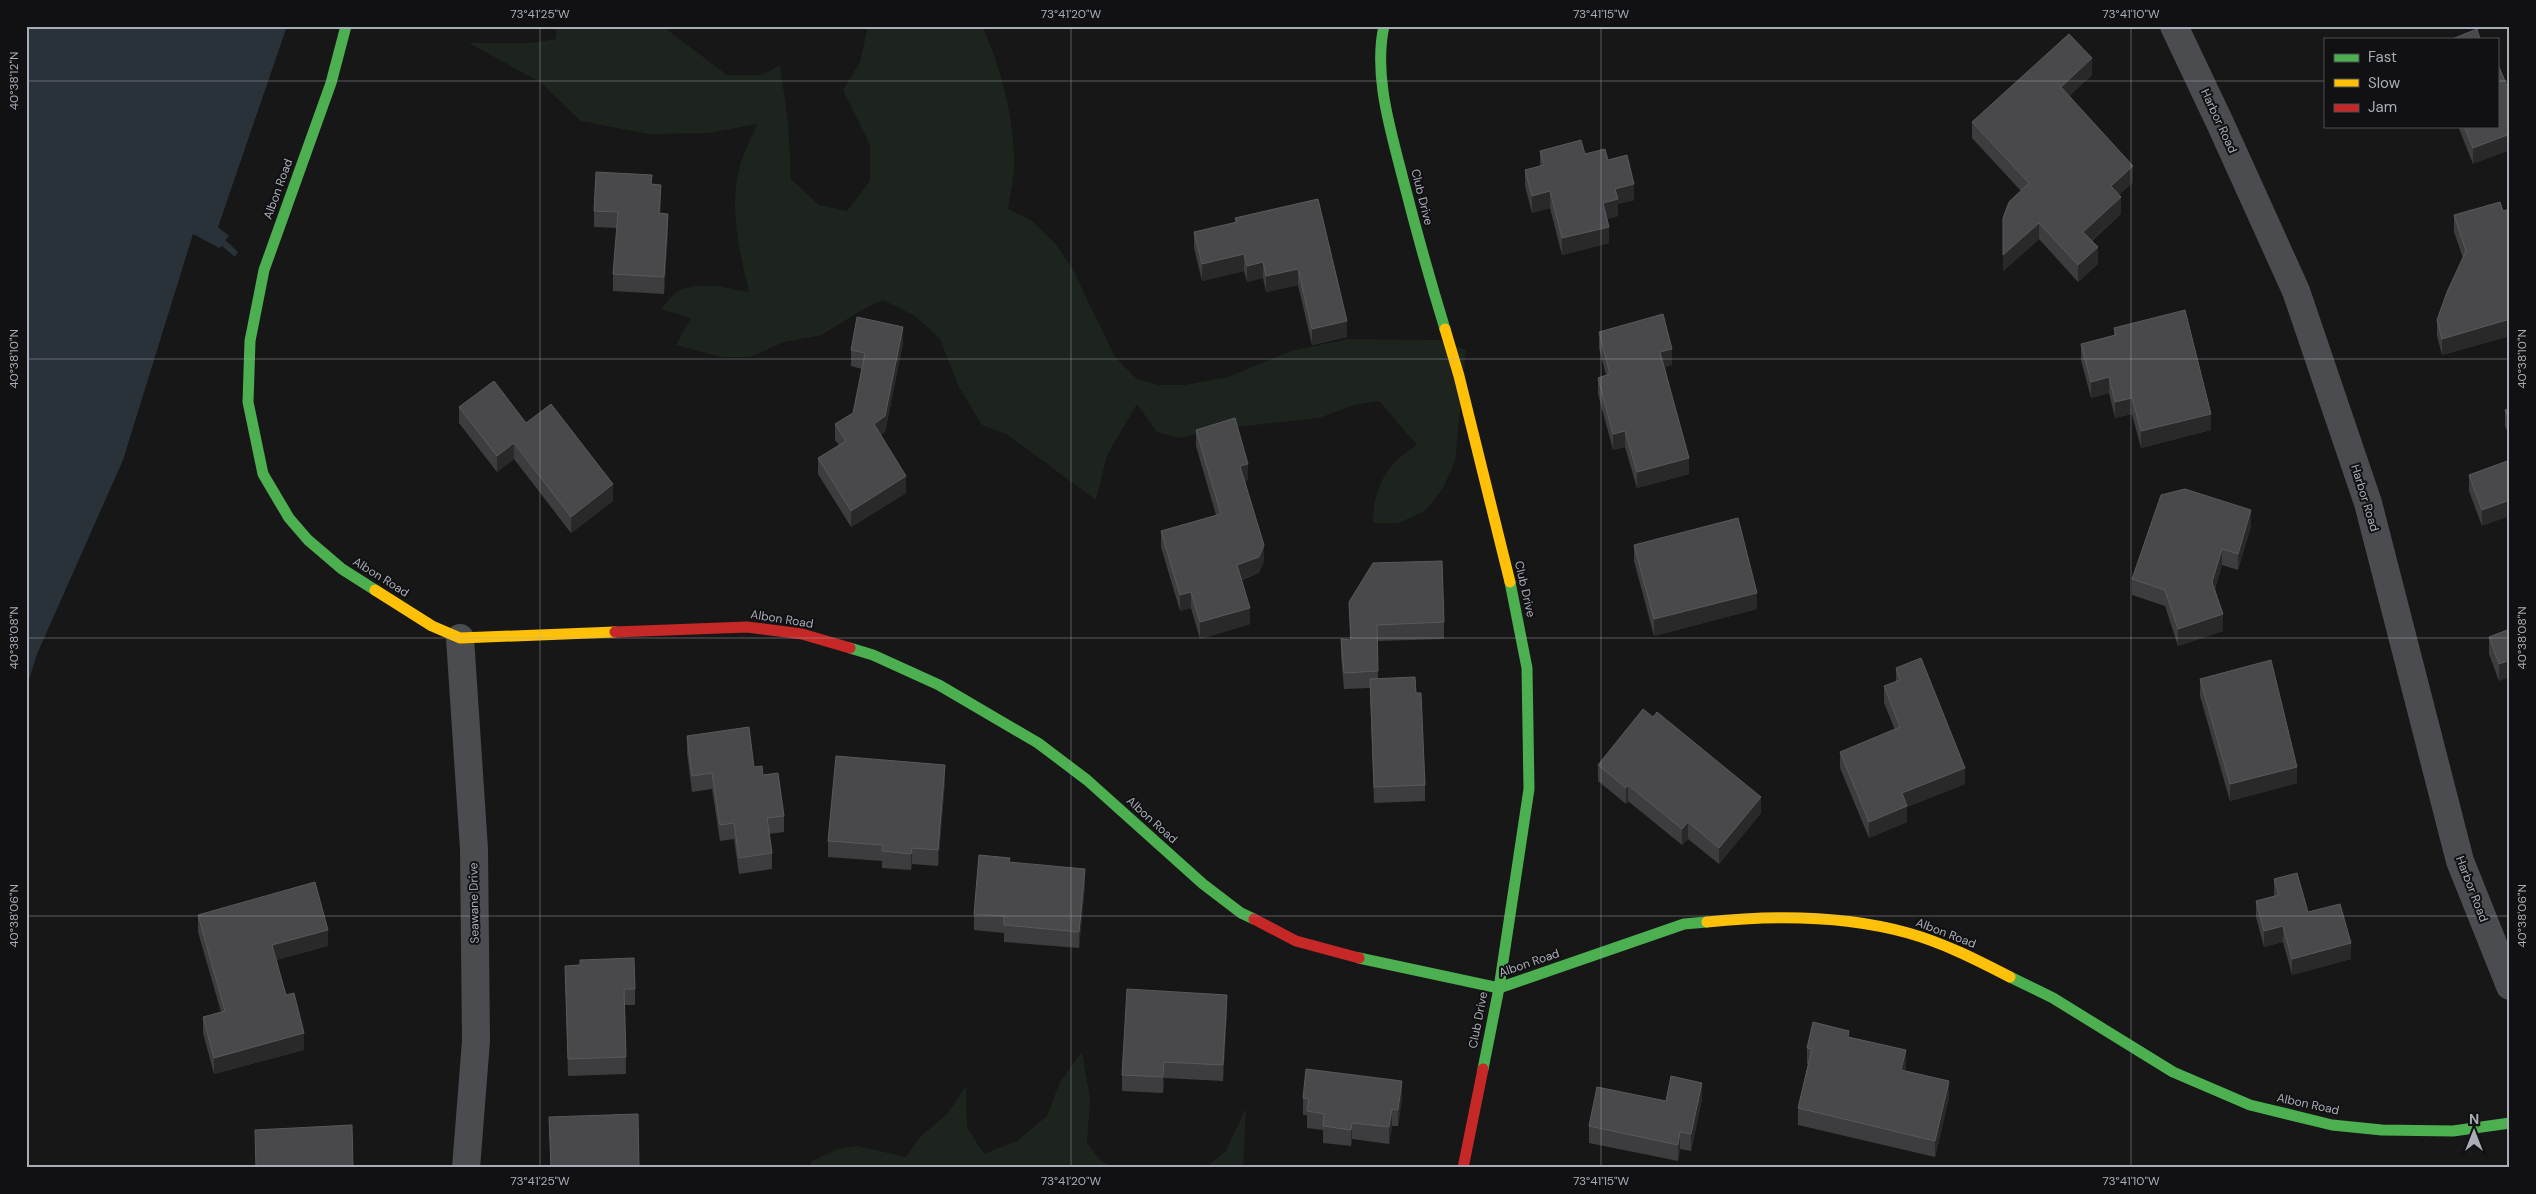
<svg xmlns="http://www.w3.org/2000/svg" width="2536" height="1194" viewBox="0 0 2536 1194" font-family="'DM Sans',sans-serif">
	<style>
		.green { fill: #1d241e }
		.water { fill: #2a3239 }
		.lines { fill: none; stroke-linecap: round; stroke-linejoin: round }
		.street { stroke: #4b4c50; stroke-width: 28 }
		.fast { stroke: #4caf50; stroke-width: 11 }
		.slow { stroke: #ffc107; stroke-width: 11 }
		.jam { stroke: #c62828; stroke-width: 11 }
		.wall { fill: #3d3d3f }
		.shaded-wall { fill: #29292a }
		.building { fill: #49494c; stroke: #58595d }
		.ticks { fill: none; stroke: #a8adb8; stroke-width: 1; stroke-opacity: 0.45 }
		.labels { text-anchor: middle; stroke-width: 4; stroke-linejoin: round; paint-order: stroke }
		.street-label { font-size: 12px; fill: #a8adb8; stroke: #111113 }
		.neatline { fill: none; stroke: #a8adb8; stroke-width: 2 }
		.ticks-label { font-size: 12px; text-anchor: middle; fill: #a8adb8 }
	</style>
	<rect width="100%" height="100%" fill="#171717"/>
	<!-- green -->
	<g class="green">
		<path d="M556,26h106l65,49h34l19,-9 8,56 3,57 28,26 28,6 23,-30v-36l-27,-55 17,-28 8,-36h114c19,43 31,86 32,133 1,17 -4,34 -6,50l24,12 22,21 18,26 43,89 22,22 21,6h27l43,-8 63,-26 57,-12 91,1 27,10 -11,111 -12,27 -17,22 -27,13h-26c0,-35 14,-60 44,-78l-38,-44 -25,4 -35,13 -92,10 -47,10 -23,-6 -20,-28 -30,51 -11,45 -88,-65 -26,-10 -23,-38 -19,-48 -25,-23 -32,-16 -23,11 -38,24 -38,7 -34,15h-28l-46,-12 15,-27 -30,-9c5,-5 11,-15 17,-18 23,-11 48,-3 71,1 -9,-39 -19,-77 -11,-118 3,-17 13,-34 19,-50l-48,9 -60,1 -68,-13 -41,-39 -71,-39h62l25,-4z"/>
		<polygon points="1082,1052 1090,1099 1087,1143 1101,1161 1116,1168 809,1168 812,1161 838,1149 857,1146 906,1157 920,1137 947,1114 966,1086 967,1128 984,1154 1017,1141 1047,1116 1060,1082"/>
		<polygon points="1246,1108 1243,1168 1205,1168 1226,1151"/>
	</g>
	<!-- water -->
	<polygon class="water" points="26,26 287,26 218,227 229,236 225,240 238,252 235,257 222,246 219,248 193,234 123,460 37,654 26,689"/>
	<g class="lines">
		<!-- street -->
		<g class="street">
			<polyline points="2174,26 2220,123 2296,291 2368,503 2460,861 2510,986"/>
			<polyline points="460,638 474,849 476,1041 466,1168"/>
		</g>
		<!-- fast -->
		<g class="fast">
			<polyline points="346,26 331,83 264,270 250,341 248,402 263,474 289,518 308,540 342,569 375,590"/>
			<path d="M1384,26c-11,50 7,105 19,153 13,51 27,101 42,150"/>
			<polyline points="850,648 873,655 939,685 1038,743 1087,780 1203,884 1241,913 1254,919"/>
			<polyline points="1359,958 1499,988 1684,924 1707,922"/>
			<polyline points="2010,977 2053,998 2173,1072 2250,1105 2332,1125 2382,1130 2453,1131 2510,1123"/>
			<polyline points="1483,1069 1499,988 1529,789 1527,668 1510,582"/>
		</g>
		<!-- slow -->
		<g class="slow">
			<polyline points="1445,329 1459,376 1510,582"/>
			<polyline points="375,590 432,626 460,638 615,632"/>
			<path d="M1707,922c67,-7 136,-7 201,11 36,10 69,27 102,44"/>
		</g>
		<!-- jam -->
		<g class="jam">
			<polyline points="615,632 747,627 802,634 850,648"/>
			<polyline points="1254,919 1296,941 1359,958"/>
			<polyline points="1463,1168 1483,1069"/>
		</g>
	</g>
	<!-- wall -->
	<g class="wall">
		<polygon points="2092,75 2069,96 2133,182 2119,195 2121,214 2092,241 2098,264 2078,282 2039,239 2003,271 2003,218 2021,191 1972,138 1972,122"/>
		<polygon points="2458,126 2497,126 2473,164"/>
		<polygon points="1540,151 1585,154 1608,160 1634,200 1618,204 1618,216 1606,219 1609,243 1562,255 1550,208 1532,213 1525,186 1525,170 1540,166"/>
		<polygon points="652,184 661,201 660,213 668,230 664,294 613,291 613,274 617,228 594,227 594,211"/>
		<polygon points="1318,199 1347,337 1312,345 1298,285 1266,292 1263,278 1247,282 1244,271 1202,281 1194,248 1194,232 1235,223 1235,218"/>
		<polygon points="2510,209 2510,336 2442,355 2437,336 2437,320 2463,258 2454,232 2454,215 2503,211"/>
		<polygon points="2114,328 2211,430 2141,448 2132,414 2115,418 2109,393 2091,398 2081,360 2081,344 2114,335"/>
		<polygon points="1599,332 1672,365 1665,367 1689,474 1637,488 1625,447 1613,450 1598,394 1598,378 1606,375 1599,348"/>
		<polygon points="903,343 885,432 881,435 906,493 851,527 818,474 818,458 839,445 835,440 835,424 853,413 862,369 851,366 851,350"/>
		<polygon points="459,407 526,423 613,501 571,533 514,459 497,472 459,423"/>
		<polygon points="2510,408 2510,439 2505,426 2505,410"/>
		<polygon points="1196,430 1248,480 1245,481 1264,561 1259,573 1242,580 1250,624 1200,639 1191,608 1180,611 1161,547 1161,531 1216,515 1196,446"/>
		<polygon points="2510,460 2482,526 2469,491 2469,475"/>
		<polygon points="2251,526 2238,570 2222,565 2215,589 2223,631 2178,646 2165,606 2132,595 2132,579"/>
		<polygon points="1634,545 1757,609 1654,636 1634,561"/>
		<polygon points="1349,602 1444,622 1444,639 1377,641 1378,679 1416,693 1425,785 1425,801 1374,803 1370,688 1344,689 1341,656 1341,639 1350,640"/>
		<polygon points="2510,629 2499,681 2489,654 2489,637"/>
		<polygon points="1896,668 1965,784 1907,807 1907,822 1869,838 1840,768 1840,752 1895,730 1884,703 1884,686 1896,682"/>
		<polygon points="2200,679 2297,783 2230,801 2200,696"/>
		<polygon points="687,736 754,767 763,775 784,816 784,832 769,834 772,853 772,869 739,874 734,839 720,841 712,789 692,792 687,753"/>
		<polygon points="1598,765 1761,813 1719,864 1688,839 1682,845 1628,801 1626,804 1598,781"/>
		<polygon points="945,781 938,866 912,864 911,870 882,868 882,861 828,857 828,841"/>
		<polygon points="1010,862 1085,885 1079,948 1004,942 1004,933 974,930 974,914"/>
		<polygon points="2274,879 2308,912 2351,959 2292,975 2283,942 2264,947 2256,917 2256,901 2274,896"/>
		<polygon points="198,915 328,946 276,960 286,995 304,1050 214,1074 203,1033 203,1017 221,1012 198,932"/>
		<polygon points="565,966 635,989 635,1005 625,1005 626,1074 568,1076"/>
		<polygon points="1227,1011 1223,1081 1164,1078 1163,1093 1122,1091 1122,1075"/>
		<polygon points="1849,1037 1906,1067 1905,1071 1949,1098 1935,1157 1798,1125 1798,1108 1808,1064 1807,1064 1807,1048"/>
		<polygon points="1303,1098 1402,1098 1398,1126 1392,1126 1389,1144 1352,1139 1351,1146 1323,1143 1323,1130 1307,1128 1307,1115 1303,1115"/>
		<polygon points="1702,1099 1691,1151 1680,1149 1678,1161 1589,1143 1589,1126 1666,1101"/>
	</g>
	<!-- shaded-wall -->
	<g class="shaded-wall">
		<polygon points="2092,58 2092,75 2061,103 2061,87"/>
		<polygon points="2510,134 2510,150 2473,164 2473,148"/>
		<polygon points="2133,166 2133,182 2111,202 2111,186"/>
		<polygon points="1634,184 1634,200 1618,204 1618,216 1603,220 1603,203 1615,189"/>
		<polygon points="661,185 661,201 659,230 659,213"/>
		<polygon points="1550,191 1550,208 1532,213 1532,196"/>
		<polygon points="2121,197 2121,214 2083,248 2083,232"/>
		<polygon points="668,214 668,230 664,294 664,277"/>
		<polygon points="2039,223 2039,239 2003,271 2003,255"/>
		<polygon points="1609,227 1609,243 1562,255 1562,238"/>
		<polygon points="2098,247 2098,264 2078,282 2078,265"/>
		<polygon points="1244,254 1244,271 1202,281 1202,264"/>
		<polygon points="1263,262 1263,278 1247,282 1247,266"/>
		<polygon points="1298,269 1298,285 1266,292 1266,276"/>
		<polygon points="2510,319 2510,336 2442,355 2442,339"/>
		<polygon points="1347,321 1347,337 1312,345 1312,329"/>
		<polygon points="903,327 903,343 885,432 874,441 874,424"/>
		<polygon points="1672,349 1672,365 1660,368 1660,352"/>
		<polygon points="2109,377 2109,393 2091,398 2091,382"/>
		<polygon points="2132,398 2132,414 2115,418 2115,402"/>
		<polygon points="2211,414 2211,430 2141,448 2141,431"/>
		<polygon points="1625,431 1625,447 1613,450 1613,434"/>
		<polygon points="514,443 514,459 497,472 497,456"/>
		<polygon points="1689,458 1689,474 1637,488 1637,472"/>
		<polygon points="1248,464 1248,480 1240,482 1240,466"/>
		<polygon points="906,476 906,493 851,527 851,511"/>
		<polygon points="613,484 613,501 571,533 571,517"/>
		<polygon points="2510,500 2510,516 2482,526 2482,510"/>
		<polygon points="2251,510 2251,526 2238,570 2238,554"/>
		<polygon points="1264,545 1264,561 1259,573 1237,581 1237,565"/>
		<polygon points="2222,549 2222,565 2212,598 2212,582"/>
		<polygon points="1191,592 1191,608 1180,611 1180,595"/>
		<polygon points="1757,593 1757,609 1654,636 1654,619"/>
		<polygon points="1250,608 1250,624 1200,639 1200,622"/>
		<polygon points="2223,614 2223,631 2178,646 2178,629"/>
		<polygon points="2510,660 2510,677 2499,681 2499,664"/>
		<polygon points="945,765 945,781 938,866 938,850"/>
		<polygon points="2297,767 2297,783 2230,801 2230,784"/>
		<polygon points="1965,768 1965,784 1907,807 1907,822 1869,838 1869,822 1902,793"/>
		<polygon points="1628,785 1628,801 1626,804 1626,788"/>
		<polygon points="1761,797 1761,813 1719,864 1719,848"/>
		<polygon points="1688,822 1688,839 1682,845 1682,829"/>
		<polygon points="912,848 912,864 911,870 911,854"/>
		<polygon points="1085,869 1085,885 1079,948 1079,932"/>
		<polygon points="2283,926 2283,942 2264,947 2264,931"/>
		<polygon points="328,930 328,946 272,961 272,945"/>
		<polygon points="2351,943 2351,959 2292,975 2292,959"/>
		<polygon points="1227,995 1227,1011 1223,1081 1223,1065"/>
		<polygon points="304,1033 304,1050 214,1074 214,1058"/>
		<polygon points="1906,1050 1906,1067 1901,1086 1901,1070"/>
		<polygon points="1164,1062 1164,1078 1163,1093 1163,1077"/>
		<polygon points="1402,1081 1402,1098 1398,1126 1398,1110"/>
		<polygon points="1949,1081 1949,1098 1935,1157 1935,1141"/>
		<polygon points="1702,1083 1702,1099 1691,1151 1691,1134"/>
		<polygon points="1392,1109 1392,1126 1389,1144 1389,1127"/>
		<polygon points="1352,1123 1352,1139 1351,1146 1351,1130"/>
		<polygon points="1680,1132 1680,1149 1678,1161 1678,1145"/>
	</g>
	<!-- building -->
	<g class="building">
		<polygon points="2477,29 2480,39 2452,39"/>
		<polygon points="2069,34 2092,58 2061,87 2133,166 2111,186 2121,197 2083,232 2098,247 2078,265 2039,223 2003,255 2003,218 2009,202 2029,183 1972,122"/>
		<polygon points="2497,62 2510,93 2510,134 2473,148 2464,126 2497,126"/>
		<polygon points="1581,140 1585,154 1605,149 1608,160 1627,155 1634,184 1615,189 1618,199 1603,203 1609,227 1562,238 1550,191 1532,196 1525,170 1544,165 1540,151"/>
		<polygon points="596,172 652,175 651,184 661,185 659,213 668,214 664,277 613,274 618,212 594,211"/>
		<polygon points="1318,199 1347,321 1312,329 1298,269 1266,276 1263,262 1247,266 1244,254 1202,264 1194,232 1237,222 1235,218"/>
		<polygon points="2500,202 2503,211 2510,209 2510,319 2442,339 2437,320 2447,292 2466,251 2454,215"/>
		<polygon points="2185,310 2211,414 2141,431 2132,398 2115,402 2109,377 2091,382 2081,344 2116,335 2114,328"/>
		<polygon points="1663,314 1672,349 1660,352 1689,458 1637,472 1625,431 1613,434 1598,378 1610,374 1599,332"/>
		<polygon points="857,317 903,327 885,416 874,424 906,476 851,511 818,458 846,441 835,424 853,413 865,353 851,350"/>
		<polygon points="494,381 526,423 551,404 613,484 571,517 514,443 497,456 459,407"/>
		<polygon points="2510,408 2510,422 2505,410"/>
		<polygon points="1235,418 1248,464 1240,466 1264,545 1259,557 1237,565 1250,608 1200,622 1191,592 1180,595 1161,531 1221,514 1196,430"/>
		<polygon points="2510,460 2510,500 2482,510 2469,475"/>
		<polygon points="2185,489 2251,510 2238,554 2222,549 2212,582 2223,614 2178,629 2165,590 2132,579 2161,495"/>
		<polygon points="1738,518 1757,593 1654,619 1634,545"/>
		<polygon points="1442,561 1444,622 1377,625 1378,671 1344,673 1341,639 1351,640 1349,602 1373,563"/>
		<polygon points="2510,629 2510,660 2499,664 2489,637"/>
		<polygon points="1921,658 1965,768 1902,793 1907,806 1869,822 1840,752 1900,727 1884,686 1900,680 1896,668"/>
		<polygon points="2271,660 2297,767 2230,784 2200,679"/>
		<polygon points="1415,677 1416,693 1421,693 1425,785 1374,787 1370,679"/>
		<polygon points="1643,709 1653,717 1657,712 1761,797 1719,848 1688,822 1682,829 1628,785 1626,788 1598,765"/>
		<polygon points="749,727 754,767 762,766 763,775 778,773 784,816 767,818 772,853 739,858 734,823 720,825 712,773 692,776 687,736"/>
		<polygon points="836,756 945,765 938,850 912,848 911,854 882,851 883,845 828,841"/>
		<polygon points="979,855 1010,858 1009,862 1085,869 1079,932 1004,925 1004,916 974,914"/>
		<polygon points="2297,873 2308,912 2340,904 2351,943 2292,959 2283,926 2264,931 2256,901 2279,895 2274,879"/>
		<polygon points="315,882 328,930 272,945 286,995 294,993 304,1033 214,1058 203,1017 225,1011 198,915"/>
		<polygon points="634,958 635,989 624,989 626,1057 568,1059 565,966 580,965 580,960"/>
		<polygon points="1127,989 1227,995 1223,1065 1164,1062 1163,1077 1122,1075"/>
		<polygon points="1813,1022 1849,1031 1848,1037 1906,1050 1901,1070 1949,1081 1935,1141 1798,1108 1812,1049 1807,1048"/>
		<polygon points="1306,1069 1402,1081 1398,1110 1392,1109 1389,1127 1352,1123 1351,1130 1323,1126 1324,1114 1307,1111 1309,1099 1303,1098"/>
		<polygon points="1671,1076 1702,1083 1691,1134 1680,1132 1678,1145 1589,1126 1597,1087 1666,1101"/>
		<polygon points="638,1114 639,1168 551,1168 549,1117"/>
		<polygon points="352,1125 353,1168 256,1168 255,1130"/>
	</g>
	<!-- ticks -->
	<path class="ticks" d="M540,26v1142M1071,26v1142M1601,26v1142M2131,26v1142M26,81h2299M2497,81h13M26,359h2484M26,638h2484M26,916h2484"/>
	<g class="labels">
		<!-- street labels -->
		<g class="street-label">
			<text transform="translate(2219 121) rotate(65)" y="4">Harbor Road</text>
			<text transform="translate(278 189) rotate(-70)" y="4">Albon Road</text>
			<text transform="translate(1422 197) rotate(76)" y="4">Club Drive</text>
			<text transform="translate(2365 498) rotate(73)" y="4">Harbor Road</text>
			<text transform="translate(381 577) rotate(32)" y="4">Albon Road</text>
			<text transform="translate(1525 589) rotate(77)" y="4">Club Drive</text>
			<text transform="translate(782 619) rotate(9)" y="4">Albon Road</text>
			<text transform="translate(1152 820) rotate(42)" y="4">Albon Road</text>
			<text transform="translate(2472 889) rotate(69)" y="4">Harbor Road</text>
			<text transform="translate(474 903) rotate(-91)" y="4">Seawane Drive</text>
			<text transform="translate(1946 933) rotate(21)" y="4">Albon Road</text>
			<text transform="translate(1529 963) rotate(-19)" y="4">Albon Road</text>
			<text transform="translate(1478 1020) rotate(-79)" y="4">Club Drive</text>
			<text transform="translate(2308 1104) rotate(12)" y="4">Albon Road</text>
		</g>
	</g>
	<!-- border -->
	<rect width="2536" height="1194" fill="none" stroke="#111113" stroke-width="55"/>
	<!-- legend -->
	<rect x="2324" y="38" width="175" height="90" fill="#111113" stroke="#4d4f55"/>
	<rect x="2334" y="54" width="25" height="8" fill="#4caf50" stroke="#4d4f55"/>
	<text x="2368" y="62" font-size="15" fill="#a8adb8">Fast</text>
	<rect x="2334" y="79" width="25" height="8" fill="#ffc107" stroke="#4d4f55"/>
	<text x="2368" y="88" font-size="15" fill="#a8adb8">Slow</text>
	<rect x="2334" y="104" width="25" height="8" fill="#c62828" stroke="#4d4f55"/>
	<text x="2368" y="112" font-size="15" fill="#a8adb8">Jam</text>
	<!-- north arrow -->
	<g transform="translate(2474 1132)" stroke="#111113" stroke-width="4" paint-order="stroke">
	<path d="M0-4L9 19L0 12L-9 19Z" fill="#a8adb8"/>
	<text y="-8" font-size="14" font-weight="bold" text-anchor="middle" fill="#a8adb8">N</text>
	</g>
	<rect x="28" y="28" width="2480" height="1138" class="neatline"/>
	<g class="ticks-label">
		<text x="540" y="18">73°41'25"W</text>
		<text x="1071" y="18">73°41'20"W</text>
		<text x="1601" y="18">73°41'15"W</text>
		<text x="2131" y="18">73°41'10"W</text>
		<text transform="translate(14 81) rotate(-90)" y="4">40°38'12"N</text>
		<text transform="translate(14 359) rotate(-90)" y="4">40°38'10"N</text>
		<text transform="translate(2522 359) rotate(-90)" y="4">40°38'10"N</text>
		<text transform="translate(14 638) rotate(-90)" y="4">40°38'08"N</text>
		<text transform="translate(2522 638) rotate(-90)" y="4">40°38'08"N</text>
		<text transform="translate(14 916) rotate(-90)" y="4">40°38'06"N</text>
		<text transform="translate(2522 916) rotate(-90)" y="4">40°38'06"N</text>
		<text x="540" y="1185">73°41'25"W</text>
		<text x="1071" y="1185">73°41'20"W</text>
		<text x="1601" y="1185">73°41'15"W</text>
		<text x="2131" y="1185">73°41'10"W</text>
	</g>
</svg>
